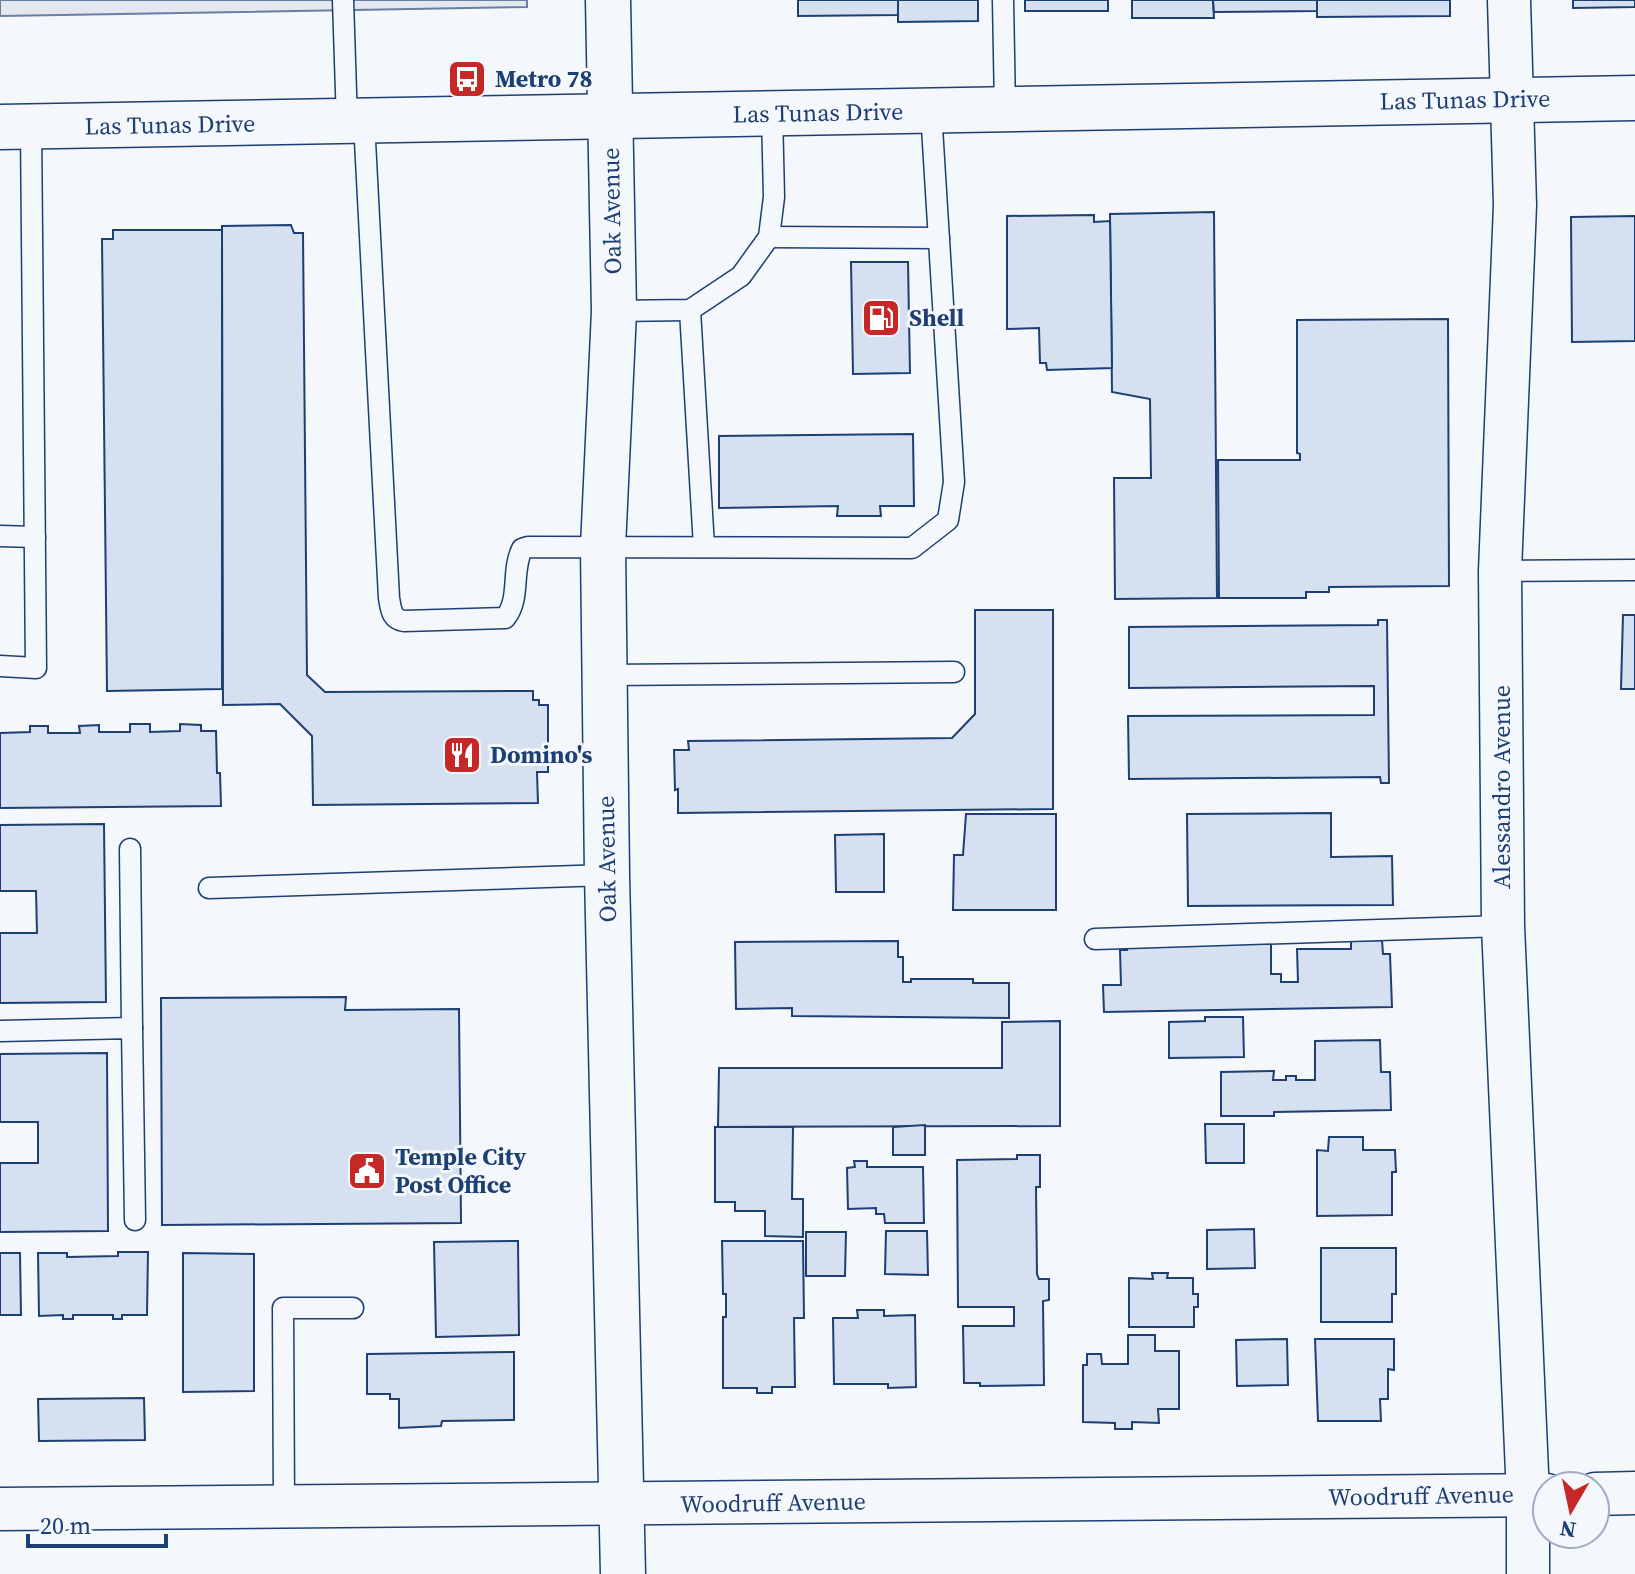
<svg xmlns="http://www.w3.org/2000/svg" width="1635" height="1574" viewBox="0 0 1635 1574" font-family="'Source Serif 4',serif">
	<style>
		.parking { fill: #e3e8f0; stroke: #687fa3; stroke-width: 2 }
		.building { fill: #d5e0f0; stroke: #1d3f73; stroke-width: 2 }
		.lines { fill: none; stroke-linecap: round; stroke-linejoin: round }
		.service-casing { stroke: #1d3f73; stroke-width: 23 }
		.minor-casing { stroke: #1d3f73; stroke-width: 45 }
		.tertiary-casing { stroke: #1d3f73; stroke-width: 47 }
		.primary-casing { stroke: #1d3f73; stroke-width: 47 }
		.service { stroke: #f4f7fb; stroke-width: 20 }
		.minor { stroke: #f4f7fb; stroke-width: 42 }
		.tertiary { stroke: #f4f7fb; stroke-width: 44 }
		.primary { stroke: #f4f7fb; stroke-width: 44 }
		.labels { text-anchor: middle; stroke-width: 6; stroke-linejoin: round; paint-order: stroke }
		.poi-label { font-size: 24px; font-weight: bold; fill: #1d3f73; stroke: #f4f7fb; text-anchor: start }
		.street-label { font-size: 24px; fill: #1d3f73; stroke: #f4f7fb }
	</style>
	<rect width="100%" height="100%" fill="#f4f7fb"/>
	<!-- parking -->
	<polygon class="parking" points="0,0 527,0 527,7 0,16"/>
	<!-- building -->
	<g class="building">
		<polygon points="798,0 898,0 898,15 798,16"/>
		<polygon points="898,0 978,0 978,21 898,22"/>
		<rect x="1025" y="0" width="83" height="11"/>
		<polygon points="1132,0 1213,0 1214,18 1132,18"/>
		<polygon points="1213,0 1317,0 1317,11 1214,12"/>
		<polygon points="1317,0 1450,0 1450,16 1317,17"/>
		<polygon points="1573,0 1635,0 1635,7 1573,8"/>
		<polygon points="1214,212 1217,598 1115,599 1114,478 1151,478 1150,399 1112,392 1110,214"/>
		<polygon points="1094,215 1094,222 1110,221 1112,368 1047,370 1046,363 1040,363 1039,328 1007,329 1007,216"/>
		<polygon points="1635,216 1635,341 1572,342 1571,217"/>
		<polygon points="291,225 294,233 303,233 307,675 325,692 533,691 533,700 539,700 539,705 548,705 548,772 537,772 538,803 313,805 312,736 280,704 223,705 222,230 222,226"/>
		<polygon points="113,230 222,230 222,689 107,691 102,239 113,239"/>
		<polygon points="851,262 908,262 910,373 853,374"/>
		<polygon points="1448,319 1449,586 1329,587 1329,592 1306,592 1306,598 1219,598 1218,460 1300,460 1300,454 1297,453 1297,320"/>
		<polygon points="913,434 914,506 880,506 881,516 837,516 838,506 719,508 719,436"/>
		<polygon points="975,610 1053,610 1053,809 678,813 678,789 675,790 674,750 689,750 688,741 952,738 975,714"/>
		<polygon points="1623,615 1635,615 1635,689 1621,689"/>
		<polygon points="1378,620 1387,620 1389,783 1381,783 1380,777 1129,779 1128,716 1374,715 1374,686 1129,688 1129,627 1378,625"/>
		<polygon points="130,724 150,724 150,732 180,731 180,724 201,725 201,731 216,731 217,773 220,773 221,806 0,808 0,733 30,732 30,726 48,726 48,733 80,733 79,726 99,725 99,732 130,732"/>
		<polygon points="1331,813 1331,857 1392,856 1393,905 1188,906 1187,814"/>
		<polygon points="966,814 1056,814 1056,910 953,910 954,855 963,855"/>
		<polygon points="104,824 106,1002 0,1003 0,933 37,933 36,891 0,891 0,825"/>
		<polygon points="884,834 884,892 836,892 835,835"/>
		<polygon points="1382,940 1383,954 1390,954 1392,1007 1104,1012 1103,985 1121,985 1120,950 1127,950 1126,942 1271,944 1271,974 1281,974 1281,982 1298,982 1297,949 1351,949 1351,941"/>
		<polygon points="898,941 898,957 903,957 903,982 911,982 911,979 973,979 973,983 1009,983 1009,1018 792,1016 792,1008 736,1009 735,942"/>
		<polygon points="346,997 345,1010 459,1009 461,1223 162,1225 161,998"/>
		<polygon points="1205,1017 1243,1017 1244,1057 1169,1058 1169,1022 1205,1021"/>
		<polygon points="1060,1021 1060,1126 718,1127 719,1068 1002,1068 1002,1022"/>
		<polygon points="1380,1040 1381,1072 1390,1072 1391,1110 1274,1112 1274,1116 1221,1116 1221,1072 1274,1071 1273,1080 1286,1080 1286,1076 1296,1076 1296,1080 1315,1080 1315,1041"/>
		<polygon points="107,1053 108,1231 0,1232 0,1163 38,1163 38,1122 0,1122 0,1054"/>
		<polygon points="1205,1124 1244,1124 1244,1163 1206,1163"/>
		<polygon points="925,1125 925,1155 893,1155 893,1127"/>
		<polygon points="715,1127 793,1127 792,1199 803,1199 803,1237 765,1236 765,1211 735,1211 735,1202 715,1202"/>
		<polygon points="1329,1137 1363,1137 1363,1150 1395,1150 1396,1172 1392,1172 1392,1215 1317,1216 1317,1150 1328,1151"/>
		<polygon points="1017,1155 1040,1155 1040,1187 1036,1187 1037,1274 1039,1279 1049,1279 1049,1300 1043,1301 1044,1385 980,1386 980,1383 964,1383 963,1326 1014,1326 1014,1307 958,1307 957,1160 1017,1159"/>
		<polygon points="854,1161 867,1161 867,1167 923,1167 924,1223 885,1223 884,1214 876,1214 876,1208 848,1209 847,1168 855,1167"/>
		<polygon points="1254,1229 1255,1268 1207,1269 1207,1230"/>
		<polygon points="886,1231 927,1231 928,1275 885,1274"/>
		<polygon points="806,1232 846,1232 845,1276 806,1276"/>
		<polygon points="518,1241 519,1335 436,1337 434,1242"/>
		<polygon points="722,1241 803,1241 804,1318 794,1318 795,1387 772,1387 772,1393 757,1393 757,1388 723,1388 723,1317 726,1317 726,1294 723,1294"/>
		<polygon points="1321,1248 1396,1248 1396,1294 1392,1294 1392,1322 1321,1322"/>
		<polygon points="118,1252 148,1252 147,1315 122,1315 122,1319 113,1319 113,1315 73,1315 73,1319 63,1319 63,1315 39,1316 38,1253 67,1253 67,1257 118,1256"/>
		<polygon points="0,1253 20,1253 21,1315 0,1315"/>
		<polygon points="183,1253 254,1254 254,1391 183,1392"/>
		<polygon points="1152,1273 1168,1273 1167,1278 1193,1278 1193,1294 1198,1294 1198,1307 1194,1307 1194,1327 1129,1327 1129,1278 1153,1279"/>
		<polygon points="857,1310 884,1310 884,1316 915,1315 916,1387 888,1388 888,1384 834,1384 833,1318 858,1318"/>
		<polygon points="1128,1335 1155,1335 1155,1351 1179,1351 1179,1409 1158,1409 1159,1423 1132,1422 1132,1429 1115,1429 1115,1423 1083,1422 1083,1365 1087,1365 1087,1354 1101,1354 1102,1364 1128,1364"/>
		<polygon points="1287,1339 1288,1385 1237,1386 1236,1340"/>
		<polygon points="1315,1339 1394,1339 1394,1370 1388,1369 1388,1399 1380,1399 1381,1421 1318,1421"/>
		<polygon points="514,1352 514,1420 442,1421 441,1426 399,1428 399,1399 390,1399 390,1394 367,1394 367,1354"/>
		<polygon points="144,1398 145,1440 39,1441 38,1399"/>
	</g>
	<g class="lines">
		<defs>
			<g id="service">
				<polyline points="343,0 347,122"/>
				<polyline points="1003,0 1005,109"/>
				<path d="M364,122l25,476c2,11 2,21 15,23l101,-3c16,-19 6,-47 17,-69l6,-2 384,1 36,-28 6,-38 -23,-371"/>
				<polyline points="769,237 939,238"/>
				<polyline points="690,310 704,547"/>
				<polyline points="614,311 690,310 741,276 769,237 774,197 772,113"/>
				<polyline points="0,536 35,537"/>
				<polyline points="1500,571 1635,570"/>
				<polyline points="0,666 36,668 31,127"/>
				<polyline points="605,675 954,672"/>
				<polyline points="130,849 132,1028"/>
				<polyline points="209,888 607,875"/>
				<polyline points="1095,939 1503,926"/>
				<polyline points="0,1031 132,1028 135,1220"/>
				<polyline points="284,1505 283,1308 353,1308"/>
			</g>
			<g id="minor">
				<polyline points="1509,0 1515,205 1500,571 1503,926 1528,1495 1528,1574"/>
				<polyline points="1595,1494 1635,1493"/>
				<polyline points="0,1509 1547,1495"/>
			</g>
			<polyline id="tertiary" points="608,0 614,311 603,547 607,875 623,1574"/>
			<polyline id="primary" points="0,127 1635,98"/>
		</defs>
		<!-- service casing -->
		<use href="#service" class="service-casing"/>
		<!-- minor casing -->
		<use href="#minor" class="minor-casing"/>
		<!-- tertiary casing -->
		<use href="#tertiary" class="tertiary-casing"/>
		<!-- primary casing -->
		<use href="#primary" class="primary-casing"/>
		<!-- service -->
		<use href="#service" class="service"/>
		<!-- minor -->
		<use href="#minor" class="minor"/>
		<!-- tertiary -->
		<use href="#tertiary" class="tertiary"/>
		<!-- primary -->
		<use href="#primary" class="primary"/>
	</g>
	<!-- icons -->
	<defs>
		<symbol id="bus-square" viewBox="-11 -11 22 22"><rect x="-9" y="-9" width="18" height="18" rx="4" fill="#c62828" stroke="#f4f7fb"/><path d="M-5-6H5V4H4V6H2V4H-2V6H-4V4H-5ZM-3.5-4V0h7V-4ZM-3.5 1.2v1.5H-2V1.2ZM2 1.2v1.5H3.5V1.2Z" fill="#fff"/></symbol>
		<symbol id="fuel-square" viewBox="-11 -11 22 22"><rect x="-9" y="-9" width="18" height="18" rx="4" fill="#c62828" stroke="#f4f7fb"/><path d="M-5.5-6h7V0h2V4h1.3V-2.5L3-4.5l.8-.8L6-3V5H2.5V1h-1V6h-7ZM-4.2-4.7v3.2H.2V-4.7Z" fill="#fff"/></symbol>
		<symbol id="restaurant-square" viewBox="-11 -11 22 22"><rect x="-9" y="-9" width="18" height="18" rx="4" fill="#c62828" stroke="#f4f7fb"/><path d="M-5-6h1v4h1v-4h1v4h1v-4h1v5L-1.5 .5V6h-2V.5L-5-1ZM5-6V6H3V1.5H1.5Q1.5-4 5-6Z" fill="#fff"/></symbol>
		<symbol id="civic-square" viewBox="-11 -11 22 22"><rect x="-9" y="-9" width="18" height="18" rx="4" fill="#c62828" stroke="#f4f7fb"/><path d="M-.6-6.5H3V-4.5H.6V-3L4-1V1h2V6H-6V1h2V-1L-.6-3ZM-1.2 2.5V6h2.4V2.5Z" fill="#fff"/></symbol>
	</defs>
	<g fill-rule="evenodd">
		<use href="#bus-square" x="445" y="57" width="44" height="44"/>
		<use href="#fuel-square" x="859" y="296" width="44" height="44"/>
		<use href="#restaurant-square" x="440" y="733" width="44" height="44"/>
		<use href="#civic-square" x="345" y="1149" width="44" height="44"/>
	</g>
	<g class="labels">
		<!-- poi labels -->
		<g class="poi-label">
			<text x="495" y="87">Metro 78</text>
			<text x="909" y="326">Shell</text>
			<text x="490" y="763">Domino's</text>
			<text x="395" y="1165">Temple City<tspan x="395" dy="28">Post Office</tspan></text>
		</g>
		<!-- street labels -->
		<g class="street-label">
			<text transform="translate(1465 100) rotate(-1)" y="8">Las Tunas Drive</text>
			<text transform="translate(818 113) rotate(-1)" y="8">Las Tunas Drive</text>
			<text transform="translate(170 125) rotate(-1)" y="8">Las Tunas Drive</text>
			<text transform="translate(612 211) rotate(-91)" y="8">Oak Avenue</text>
			<text transform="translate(1502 787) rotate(-90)" y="8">Alessandro Avenue</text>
			<text transform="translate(607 859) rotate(-91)" y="8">Oak Avenue</text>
			<text transform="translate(1421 1496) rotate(-1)" y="8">Woodruff Avenue</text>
			<text transform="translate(773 1503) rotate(-1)" y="8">Woodruff Avenue</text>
		</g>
	</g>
	<!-- north arrow -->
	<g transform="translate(1571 1510) rotate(189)"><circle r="38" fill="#f4f7fb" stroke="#9eadc5" stroke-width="2"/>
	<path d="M0-6L14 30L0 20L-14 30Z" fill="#c62828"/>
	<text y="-12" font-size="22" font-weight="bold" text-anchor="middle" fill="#1d3f73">N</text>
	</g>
	<!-- scale -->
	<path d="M28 1534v12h138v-12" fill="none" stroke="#1d3f73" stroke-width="4"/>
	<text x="40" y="1534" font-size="24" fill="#1d3f73" stroke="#f4f7fb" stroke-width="6" paint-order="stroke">20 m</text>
</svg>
